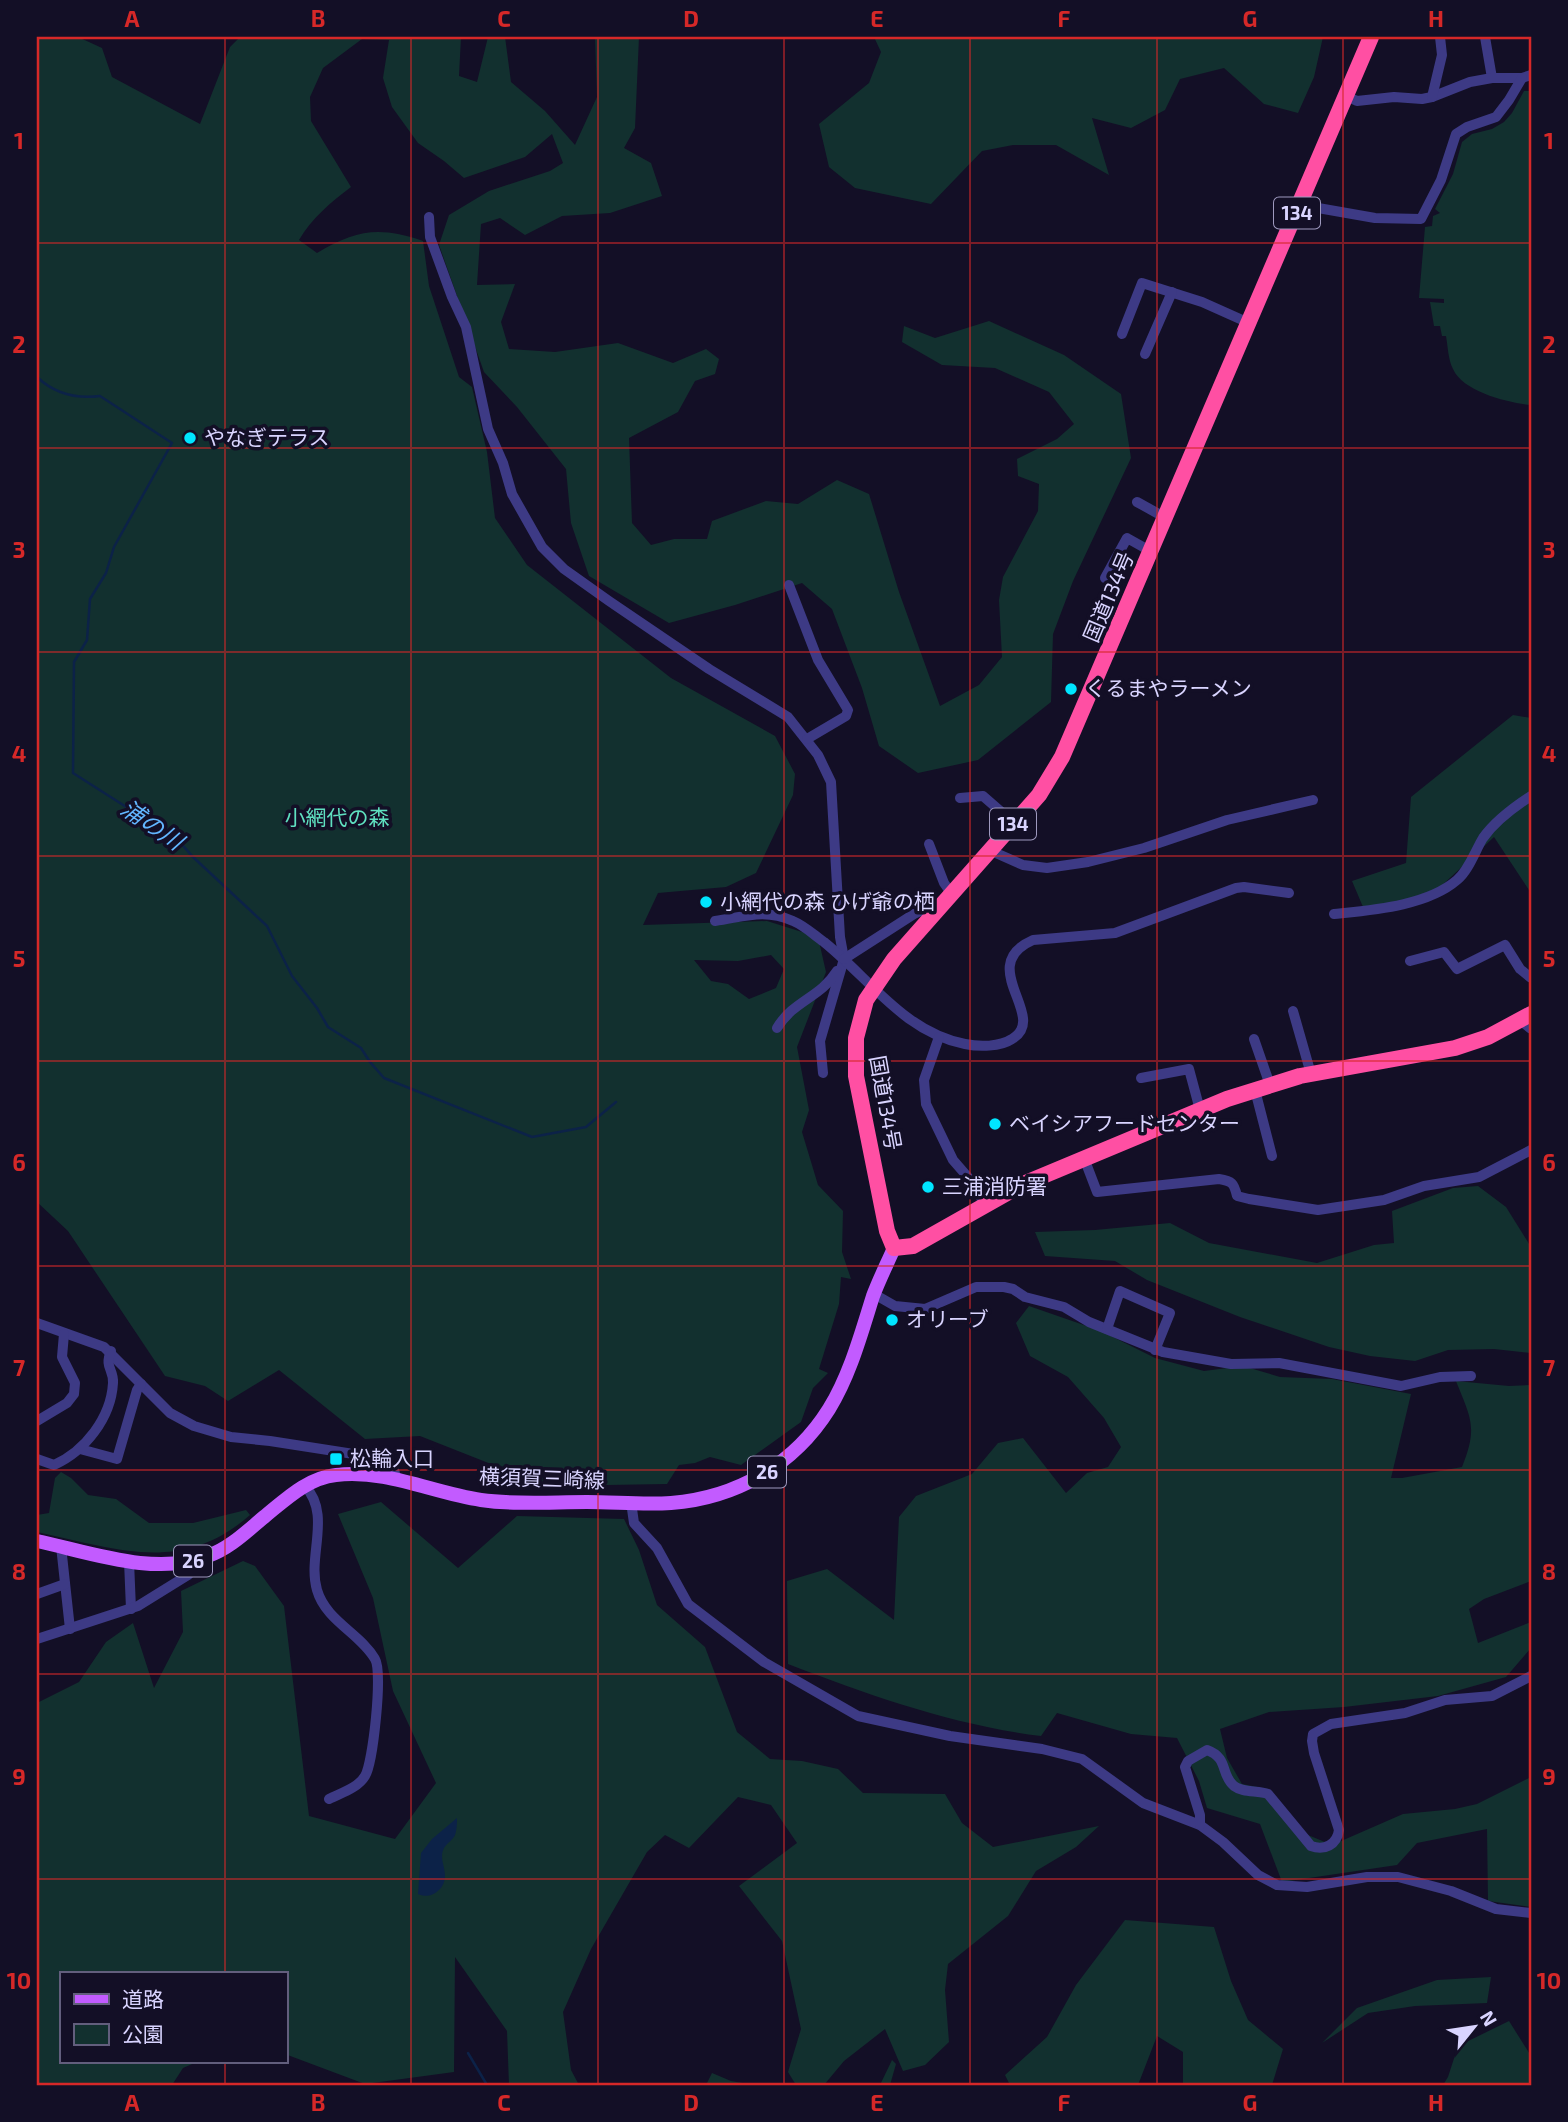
<svg xmlns="http://www.w3.org/2000/svg" width="1568" height="2122" viewBox="0 0 1568 2122" font-family="'Exo 2','Noto Sans JP',sans-serif">
	<style>
		.green { fill: #12302f; fill-rule: evenodd }
		.water { fill: #0c2248 }
		.lines { fill: none; stroke-linecap: round; stroke-linejoin: round }
		.stream { stroke: #0c2248; stroke-width: 2.5 }
		.minor { stroke: #3d3a85; stroke-width: 10 }
		.major { stroke: #c25bff; stroke-width: 14 }
		.highway { stroke: #ff4fa3; stroke-width: 16 }
		.grid { fill: none; stroke: #d62828; stroke-width: 2; stroke-opacity: 0.55 }
		.poi-dot { fill: #00e5ff; stroke: #130f26; stroke-width: 2.5 }
		.labels { text-anchor: middle; stroke-width: 7; stroke-linejoin: round; paint-order: stroke }
		.shield { fill: #130f26; stroke: #9e99be; stroke-width: 2 }
		.shield-label { font-size: 19px; font-weight: bold; fill: #d9d4ff }
		.poi-label { font-size: 21px; fill: #d9d4ff; stroke: #130f26; text-anchor: start }
		.street-label { font-size: 21px; fill: #d9d4ff; stroke: #130f26 }
		.park-label { font-size: 21px; fill: #5fe0c0; stroke: #130f26 }
		.water-label { font-size: 23px; font-style: italic; fill: #62b6ff; stroke: #130f26 }
		.neatline { fill: none; stroke: #d62828; stroke-width: 2.5 }
		.grid-label { font-size: 23px; text-anchor: middle; font-weight: bold; fill: #d62828 }
	</style>
	<rect width="100%" height="100%" fill="#130f26"/>
	<!-- green -->
	<g class="green">
		<path d="M37,37h41l24,11 10,29 88,47 30,-77 10,-10h221l-2,39 18,6 11,-45h17l6,45 34,29 30,34 22,-48 -2,-60h44l-4,91 -11,20 27,15 11,33 -52,17 -48,3 -37,19 -25,-17 -19,6 -4,61 38,-1 -14,38 8,27 46,3 63,-9 55,20 33,-14 13,10 -4,15 -20,7 -17,31 -49,26 3,85 19,22 23,-6h33l5,-18 54,-20 32,3 39,-24 32,14 30,98 41,114 39,-21 23,-28 -3,-57 4,-23 35,-66 1,-27 -21,-8 -1,-17 40,-20 17,-15 -25,-32 -54,-24 -53,-3 -40,-23 2,-16 31,12 54,-17 75,34 57,39 10,64 -58,123 -20,53 -2,68 -73,58 -60,13 -39,-27 -17,-58 -30,-79 -30,-26 -67,22 -66,18 -80,-47 -18,-53 -5,-54 -49,-62 -33,-35 -45,-127 10,-30 40,-24 61,-20 13,-8 -11,-29 -27,23 -61,21 -20,-17 -26,-18 -26,-36 -9,-29 6,-38 -27,-1 -39,29 -13,29 1,24 40,66c-20,15 -39,31 -52,53l18,13c39,-23 62,-27 106,-12l6,45 30,91 13,10 15,65 8,66 32,47 144,113 104,58 20,38 -2,21 -37,78 -30,14 -68,6 -15,32 124,-4 51,16 8,35 -29,75 12,63 -7,22 16,53 25,26 -1,41 9,27 -10,-2 -2,27 -20,65 9,4 -15,15 -12,34 -60,43 -31,-8 -15,6 -16,2 -12,19 -120,2 -127,-50 -55,3 -86,-69 -51,31 -23,-15 -40,-10 -97,-145 -31,-29zM771,955l13,14 -8,19 -27,11 -21,-15 -17,-3 -17,-21 44,1z"/>
		<polygon points="874,37 1323,37 1314,77 1298,113 1264,104 1224,68 1180,79 1165,110 1131,128 1092,118 1109,175 1056,145 1013,145 982,151 931,204 855,188 829,167 819,124 869,83 881,52"/>
		<path d="M1524,91h7v314c-22,-2 -68,-13 -78,-36 -5,-10 -5,-22 -7,-33h-4l-2,-10h-6l-4,-24 14,1v-4l-25,-1 6,-71 7,-1 1,-10 7,-3 -5,-4 18,-35 9,-32 10,-8 20,-5 12,-7 8,-9z"/>
		<polygon points="1513,715 1531,718 1531,893 1494,837 1438,889 1366,914 1352,881 1406,863 1411,797"/>
		<polygon points="1478,1186 1506,1207 1531,1247 1531,1353 1494,1349 1448,1350 1415,1361 1370,1356 1329,1347 1240,1317 1147,1280 1115,1261 1045,1256 1035,1232 1095,1230 1170,1223 1209,1243 1317,1263 1374,1245 1394,1243 1392,1211 1453,1188"/>
		<path d="M1029,1306l72,25 54,27 49,13 39,-5 37,11 52,2 79,15 -20,84h11l60,-11c16,-40 9,-48 -6,-86l53,5 22,-1v196l-47,18 -15,10 9,34 53,-21v26l-25,29 -68,19 -94,11 -75,5 -49,17 7,29 15,26 26,5 40,46 24,10 71,-31 52,-5 22,-5 54,-27v130l-43,-6 -1,-72 -70,14 -20,22 -115,17 -22,-58 -53,-16 -8,-27 -22,-43 -46,-4 -74,-21 -16,23c-88,-11 -170,-40 -253,-72l-1,-83 40,-12 67,51 5,-103 17,-21 56,-22 26,-31 25,-5 43,55 21,-20 21,-6 13,-20 -17,-29 -36,-41 -38,-21 -14,-33z"/>
		<path d="M61,1472l10,6 17,17 28,4 33,24h44l53,-13 4,5c-68,60 -133,34 -213,17v-17l12,-2 6,-35z"/>
		<polygon points="381,1502 458,1568 517,1516 624,1519 639,1550 657,1605 705,1647 737,1732 770,1759 802,1761 838,1769 863,1793 945,1794 962,1823 993,1847 1099,1826 1076,1847 1036,1871 1008,1916 948,1964 945,1990 949,2042 925,2065 903,2071 885,2029 844,2061 824,2085 796,2085 788,2072 801,2029 782,1941 739,1886 797,1843 771,1805 738,1797 689,1848 665,1835 647,1852 591,1949 563,2012 571,2070 579,2085 509,2085 507,2031 455,1957 454,2072 365,2084 285,2054 285,1973 61,1973 61,2061 199,2061 183,2068 172,2085 37,2085 37,1703 79,1682 106,1642 133,1623 154,1688 183,1632 181,1591 243,1561 255,1566 284,1606 309,1816 395,1839 436,1783 393,1691 373,1598 338,1514"/>
		<polygon points="1125,1920 1214,1927 1231,1981 1248,2020 1283,2049 1272,2085 1183,2085 1183,2052 1157,2036 1138,2085 1010,2085 1005,2075 1047,2037 1076,1985"/>
		<polygon points="1491,1977 1487,2003 1415,2006 1368,2013 1322,2043 1357,2008 1437,1980"/>
		<polygon points="1509,2021 1531,2056 1531,2085 1443,2085 1448,2077 1458,2046"/>
		<polygon points="892,2060 896,2064 890,2085 880,2085"/>
		<polygon points="712,2073 731,2081 754,2085 706,2085"/>
	</g>
	<!-- water -->
	<path class="water" d="M457,1818c0,4 0,12 -2,17 -2,5 -8,8 -11,13 -5,9 1,18 1,28 0,14 -15,24 -27,18l3,-41 11,-14z"/>
	<g class="lines">
		<!-- stream -->
		<g class="stream">
			<path d="M37,377c18,17 40,22 63,19l72,47 -58,104 -8,26 -16,26 -3,41 -13,22 -1,111 105,67 15,17 74,69 25,50 25,32 11,19 33,21 9,14 14,16 148,59 54,-10 30,-25"/>
			<polyline points="468,2053 487,2085"/>
		</g>
		<!-- minor -->
		<g class="minor">
			<polyline points="1485,37 1492,78"/>
			<polyline points="1346,96 1357,101 1394,97 1422,99 1432,97 1470,82 1492,78 1522,78 1531,75"/>
			<polyline points="1432,97 1442,55 1440,37"/>
			<polyline points="1301,205 1375,218 1421,219 1441,180 1456,134 1467,127 1496,117 1509,100 1522,78"/>
			<polyline points="429,217 430,237 452,297 466,327 488,429 503,463 512,494 542,547 564,569 609,601 709,669 788,717 818,755 831,782 840,937 844,959 820,1041 823,1073"/>
			<polyline points="1122,334 1142,283 1202,302 1249,323"/>
			<polyline points="1145,354 1172,292"/>
			<polyline points="1137,502 1166,518"/>
			<polyline points="1105,578 1127,538 1152,552"/>
			<polyline points="789,585 818,660 848,710 846,716 807,739"/>
			<polyline points="960,798 983,796 1014,823"/>
			<polyline points="929,844 944,883 951,893"/>
			<polyline points="989,850 1023,865 1047,868 1088,862 1144,848 1227,820 1313,800"/>
			<path d="M1334,914c38,-4 93,-8 123,-34 12,-10 18,-29 26,-42 12,-17 31,-31 48,-42"/>
			<path d="M715,921c29,-4 49,-13 78,0 12,5 21,14 31,21 46,37 80,90 141,102 14,3 35,3 47,-5 38,-22 -38,-73 21,-99l82,-7 121,-45 8,-1 45,6"/>
			<polyline points="844,959 914,914 920,911 934,913"/>
			<polyline points="1410,961 1444,952 1457,969 1505,945 1520,969 1531,978"/>
			<polyline points="1293,1011 1311,1074"/>
			<polyline points="1520,1020 1531,1029"/>
			<path d="M777,1028c17,-28 43,-30 60,-57"/>
			<polyline points="939,1037 924,1080 926,1104 953,1160 973,1183 985,1205"/>
			<polyline points="1254,1039 1270,1085"/>
			<polyline points="1141,1078 1189,1069 1200,1110"/>
			<polyline points="1255,1090 1272,1156"/>
			<path d="M1084,1158l13,34 122,-13c13,2 15,4 18,17l12,3 69,11 66,-10 40,-14 55,-9 52,-27"/>
			<polyline points="874,1294 895,1306 925,1309 976,1287 1004,1287 1013,1289 1025,1297 1064,1307 1089,1322 1163,1352 1231,1364 1279,1363 1401,1386 1440,1377 1471,1376"/>
			<polyline points="37,1323 104,1347 170,1413 194,1426 231,1437 270,1441 360,1455 378,1459 393,1467 397,1480"/>
			<polyline points="1107,1329 1120,1291 1170,1313 1155,1350"/>
			<polyline points="37,1421 67,1403 74,1394 75,1383 62,1357 64,1334"/>
			<polyline points="80,1449 117,1459 137,1390 141,1384"/>
			<path d="M37,1459l17,6c31,-14 57,-47 59,-82 1,-14 -9,-15 -2,-32"/>
			<path d="M305,1486c27,29 2,70 12,104 9,31 43,43 58,69 8,13 -2,104 -10,117 -7,12 -24,17 -36,23"/>
			<polyline points="631,1502 634,1523 657,1548 688,1604 764,1662 858,1716 950,1736 1042,1749 1082,1759 1143,1803 1200,1825 1223,1842 1258,1875 1277,1885 1307,1887 1367,1877 1398,1877 1451,1891 1496,1909 1531,1913"/>
			<polyline points="61,1546 70,1629"/>
			<polyline points="129,1561 131,1609"/>
			<polyline points="37,1594 65,1584"/>
			<polyline points="37,1639 138,1606 188,1575 195,1568 196,1560"/>
			<path d="M1200,1825v-10l-15,-48 3,-6 19,-11c22,8 13,24 27,36 9,7 24,4 34,8l43,52c13,5 26,-1 28,-16l-25,-77 -2,-12 1,-7 18,-10 74,-11 40,-13 47,-4 39,-20"/>
		</g>
		<!-- major -->
		<path class="major" d="M37,1541c52,11 119,36 171,15 22,-8 38,-24 56,-39 21,-17 43,-39 72,-42 50,-6 97,18 145,25 35,5 71,2 106,2 28,0 56,3 84,1 65,-5 123,-38 158,-94 21,-34 32,-75 44,-113 6,-16 14,-32 21,-48"/>
		<!-- highway -->
		<polyline class="highway" points="1371,37 1062,757 1039,795 894,959 866,1000 856,1038 856,1076 887,1231 894,1248 913,1246 1021,1185 1227,1099 1300,1076 1455,1048 1488,1037 1531,1014"/>
	</g>
	<!-- grid -->
	<path class="grid" d="M225,37v1936M411,37v2048M598,37v2048M784,37v2048M970,37v2048M1157,37v2048M1343,37v2048M37,243h1494M37,448h1494M37,652h1494M37,856h1494M37,1061h1494M37,1266h1494M37,1470h1494M37,1674h1494M37,1879h1494M225,2061v24"/>
	<!-- markers -->
	<g class="poi-dot">
		<circle cx="190" cy="438" r="7"/>
		<circle cx="1071" cy="689" r="7"/>
		<circle cx="706" cy="902" r="7"/>
		<circle cx="995" cy="1124" r="7"/>
		<circle cx="928" cy="1187" r="7"/>
		<circle cx="892" cy="1320" r="7"/>
		<rect x="329" y="1452" width="14" height="14" rx="3.5"/>
	</g>
	<g class="labels">
		<!-- shield labels -->
		<g class="shield">
			<rect x="1274" y="197.5" width="46" height="31" rx="5"/>
			<rect x="990" y="808.5" width="46" height="31" rx="5"/>
			<rect x="748" y="1456.5" width="38" height="31" rx="5"/>
			<rect x="174" y="1545.5" width="38" height="31" rx="5"/>
		</g>
		<g class="shield-label">
			<text x="1297" y="220">134</text>
			<text x="1013" y="831">134</text>
			<text x="767" y="1479">26</text>
			<text x="193" y="1568">26</text>
		</g>
		<!-- poi labels -->
		<g class="poi-label">
			<text x="204" y="445">やなぎテラス</text>
			<text x="1085" y="696">くるまやラーメン</text>
			<text x="720" y="909">小網代の森 ひげ爺の栖</text>
			<text x="1009" y="1131">ベイシアフードセンター</text>
			<text x="942" y="1194">三浦消防署</text>
			<text x="906" y="1327">オリーブ</text>
			<text x="350" y="1466">松輪入口</text>
		</g>
		<!-- street labels -->
		<g class="street-label">
			<text transform="translate(1109 597) rotate(-67)" y="7">国道134号</text>
			<text transform="translate(885 1103) rotate(80)" y="7">国道134号</text>
			<text transform="translate(542 1479) rotate(2)" y="7">横須賀三崎線</text>
		</g>
		<!-- park labels -->
		<g class="park-label">
			<text x="337" y="825">小網代の森</text>
		</g>
		<!-- water labels -->
		<g class="water-label">
			<text transform="translate(152 825) rotate(34)" y="8">浦の川</text>
		</g>
	</g>
	<!-- border -->
	<rect width="1568" height="2122" fill="none" stroke="#130f26" stroke-width="77"/>
	<!-- legend -->
	<rect x="60" y="1972" width="228" height="91" fill="#130f26" stroke="#625e7d" stroke-width="2"/>
	<rect x="74" y="1994" width="35" height="10" fill="#c25bff" stroke="#625e7d" stroke-width="2"/>
	<text x="122" y="2007" font-size="21" fill="#d9d4ff">道路</text>
	<rect x="74" y="2024" width="35" height="21" fill="#12302f" stroke="#625e7d" stroke-width="2"/>
	<text x="122" y="2042" font-size="21" fill="#d9d4ff">公園</text>
	<!-- north arrow -->
	<g transform="translate(1474 2027) rotate(60)" stroke="#130f26" stroke-width="5" paint-order="stroke">
	<path d="M0-5L12 26L0 18L-12 26Z" fill="#d9d4ff"/>
	<text y="-10" font-size="19" font-weight="bold" text-anchor="middle" fill="#d9d4ff">N</text>
	</g>
	<rect x="38" y="38" width="1492" height="2046" class="neatline"/>
	<g class="grid-label">
		<text x="132" y="27">A</text>
		<text x="318" y="27">B</text>
		<text x="504" y="27">C</text>
		<text x="691" y="27">D</text>
		<text x="877" y="27">E</text>
		<text x="1064" y="27">F</text>
		<text x="1250" y="27">G</text>
		<text x="1436" y="27">H</text>
		<text x="19" y="149">1</text>
		<text x="1549" y="149">1</text>
		<text x="19" y="353">2</text>
		<text x="1549" y="353">2</text>
		<text x="19" y="558">3</text>
		<text x="1549" y="558">3</text>
		<text x="19" y="762">4</text>
		<text x="1549" y="762">4</text>
		<text x="19" y="967">5</text>
		<text x="1549" y="967">5</text>
		<text x="19" y="1171">6</text>
		<text x="1549" y="1171">6</text>
		<text x="19" y="1376">7</text>
		<text x="1549" y="1376">7</text>
		<text x="19" y="1580">8</text>
		<text x="1549" y="1580">8</text>
		<text x="19" y="1785">9</text>
		<text x="1549" y="1785">9</text>
		<text x="19" y="1989">10</text>
		<text x="1549" y="1989">10</text>
		<text x="132" y="2111">A</text>
		<text x="318" y="2111">B</text>
		<text x="504" y="2111">C</text>
		<text x="691" y="2111">D</text>
		<text x="877" y="2111">E</text>
		<text x="1064" y="2111">F</text>
		<text x="1250" y="2111">G</text>
		<text x="1436" y="2111">H</text>
	</g>
</svg>
